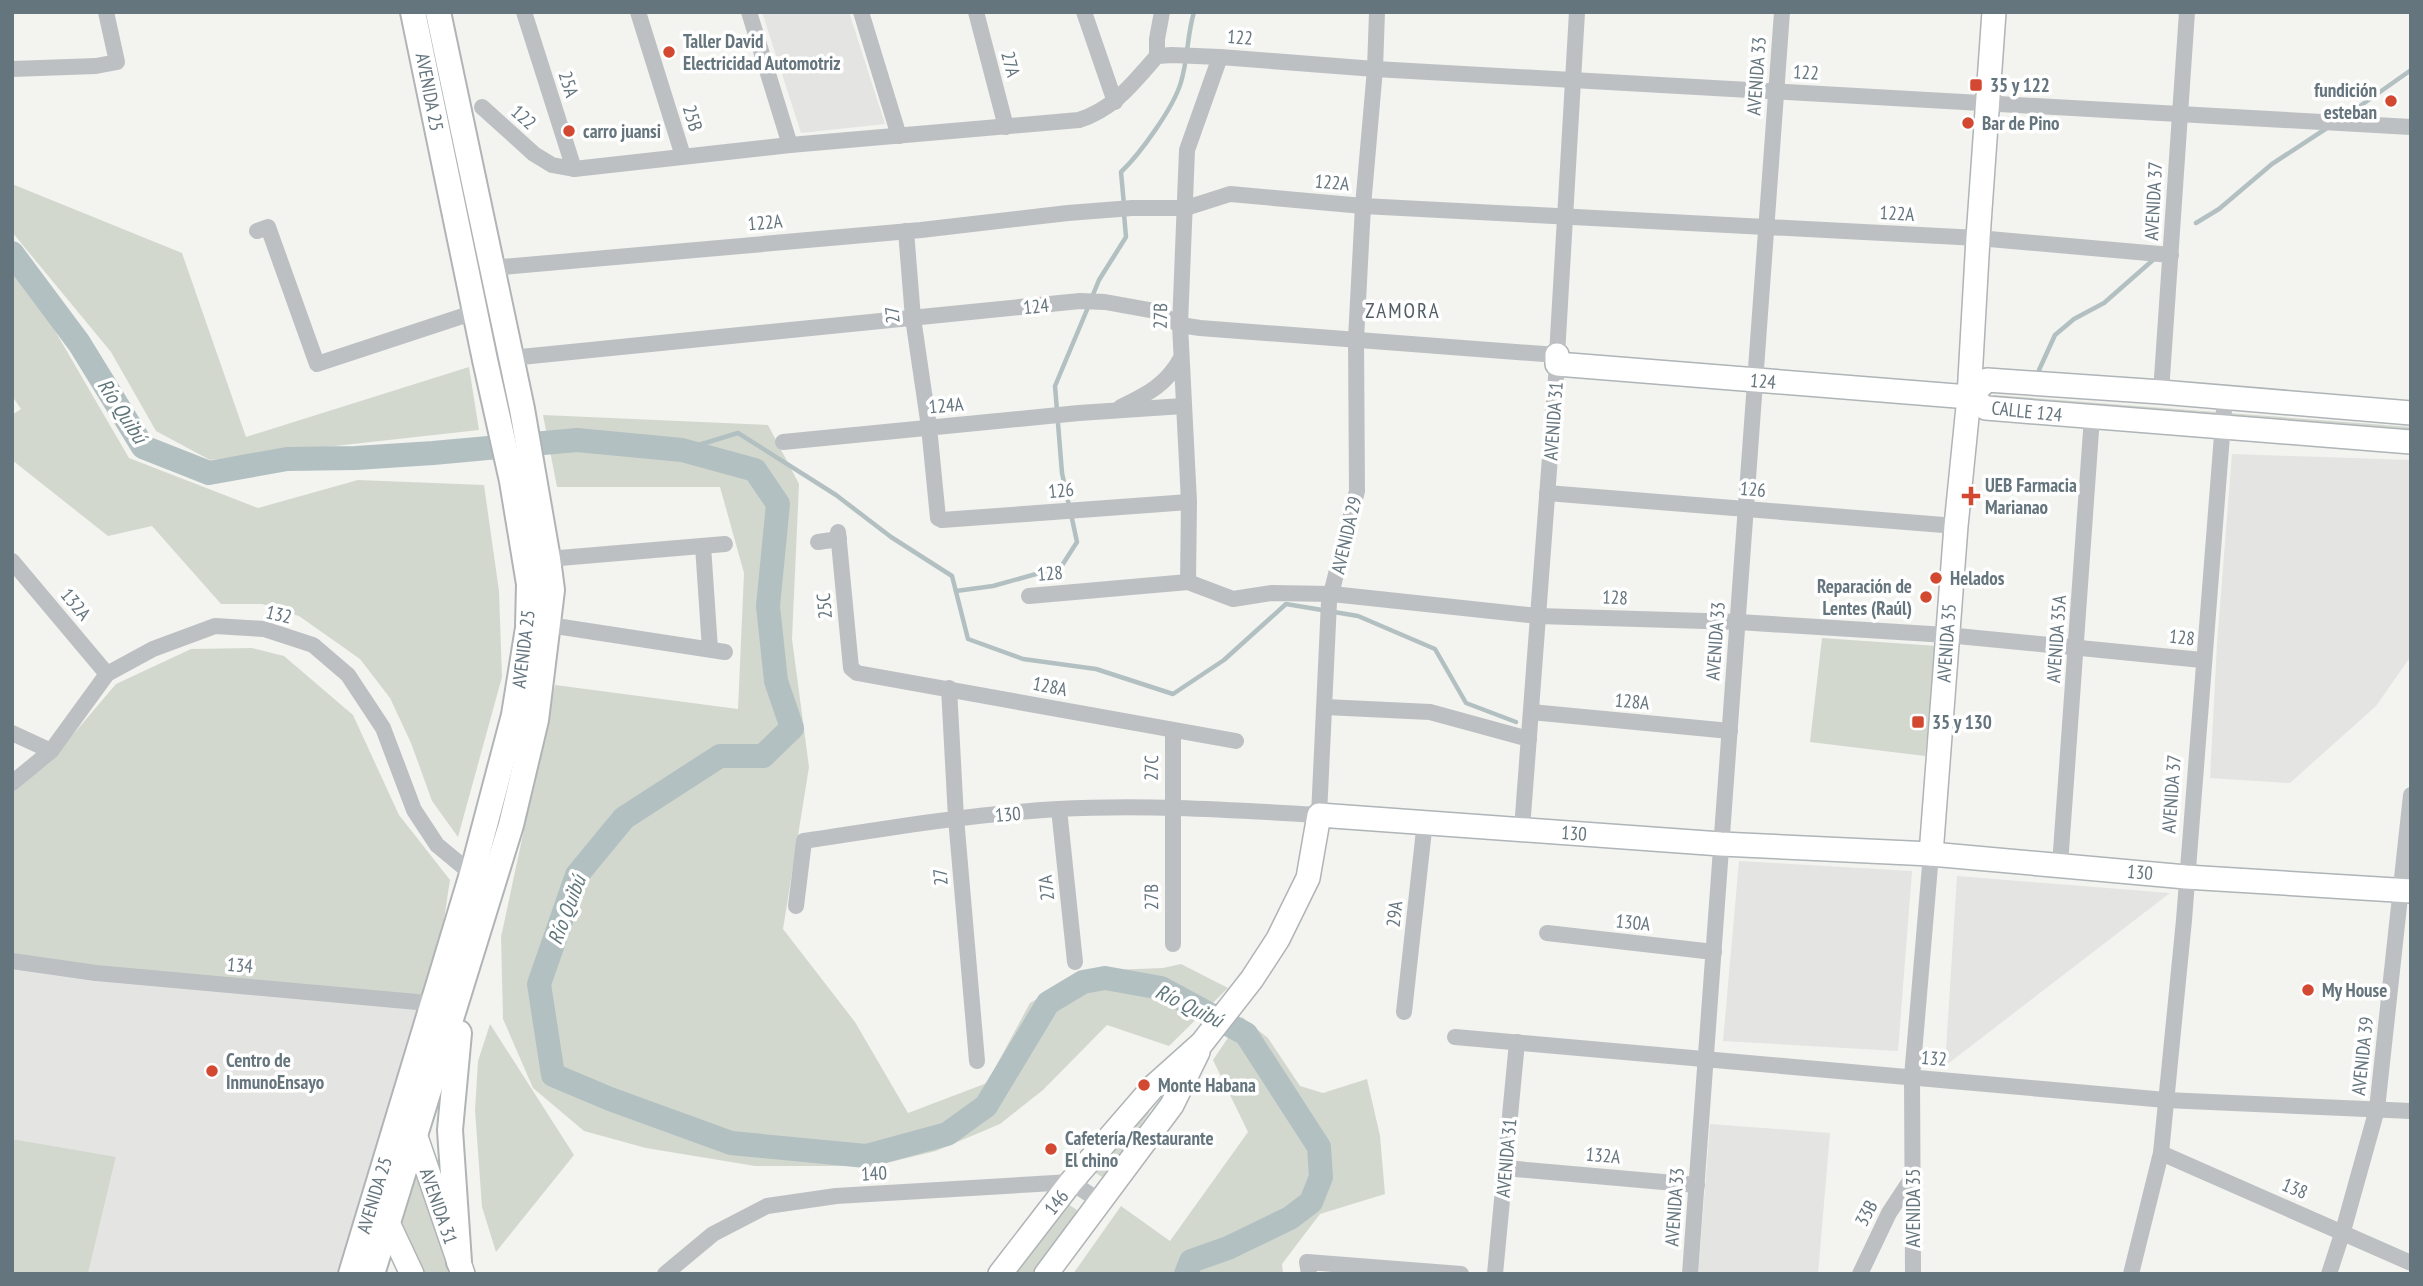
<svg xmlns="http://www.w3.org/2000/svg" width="2423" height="1286" viewBox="0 0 2423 1286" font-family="'PT Sans Narrow',sans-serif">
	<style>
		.built { fill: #e4e4e3 }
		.green { fill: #d3d8cf }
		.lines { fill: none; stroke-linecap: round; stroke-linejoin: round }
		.stream { stroke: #b3c0c2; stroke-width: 4.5 }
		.river { stroke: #b3c0c2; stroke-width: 24 }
		.secondary-casing { stroke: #afb4b7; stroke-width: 26 }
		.primary-casing { stroke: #b0b4b7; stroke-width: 28 }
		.street { stroke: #bcc0c3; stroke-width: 16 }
		.secondary { stroke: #fff; stroke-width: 23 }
		.primary { stroke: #fff; stroke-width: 24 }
		.poi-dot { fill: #d24830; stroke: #fff; stroke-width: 2.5 }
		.labels { text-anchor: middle; stroke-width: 7; stroke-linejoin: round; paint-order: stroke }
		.street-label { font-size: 19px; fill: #65757e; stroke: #fff }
		.poi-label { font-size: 19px; font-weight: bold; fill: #65757e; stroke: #fff; text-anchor: start }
		.neighbourhood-label { font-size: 21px; letter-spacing: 2px; fill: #525d64; stroke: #fff }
		.water-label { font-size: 21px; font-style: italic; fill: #60777b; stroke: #fff }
	</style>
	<rect width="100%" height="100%" fill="#f3f3ef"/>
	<!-- built -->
	<g class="built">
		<polygon points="762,12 849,12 885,124 801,133"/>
		<polygon points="2232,454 2411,460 2411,656 2376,706 2290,783 2210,778 2217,644"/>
		<polygon points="1739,861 1912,871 1898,1051 1723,1041"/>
		<polygon points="1957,876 2170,893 1945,1066"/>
		<polygon points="12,964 431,1004 351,1274 88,1274 116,1158 12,1139"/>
		<polygon points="1710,1124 1830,1133 1818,1274 1698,1274"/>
	</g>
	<!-- green -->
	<g class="green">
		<polygon points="12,184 182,253 246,437 469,367 479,430 210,460 156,431 111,352 12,232"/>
		<polygon points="12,257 129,458 258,508 358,480 484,485 499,591 502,677 458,837 432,801 411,743 390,698 360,659 299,616 262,604 221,604 152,526 108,536 12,460 12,415 21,409 12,396"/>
		<polygon points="1994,395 2411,427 2411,433 1992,398"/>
		<polygon points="543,415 768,425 799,484 792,639 809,767 783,929 855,1022 908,1113 987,1083 1030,1003 1084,971 1163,968 1181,964 1228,988 1169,1046 1107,1025 1043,1090 1000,1124 936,1151 874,1166 755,1166 646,1148 584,1131 533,1088 503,1019 501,937 555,685 738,709 744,573 720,487 557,487"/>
		<polygon points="1822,638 1937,646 1925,756 1810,742"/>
		<polygon points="252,648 284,656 353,715 399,815 450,880 431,1004 12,965 12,790 70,738 116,684 191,649"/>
		<polygon points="1242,1017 1268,1038 1300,1086 1323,1093 1367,1079 1380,1136 1385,1194 1320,1214 1282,1264 1283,1274 1073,1274 1121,1206 1170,1241 1248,1132 1213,1060"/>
		<polygon points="490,1024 574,1155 496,1252 482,1207 475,1110 478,1061"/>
		<polygon points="1150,1107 1149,1113 1107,1174 1102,1177 1096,1173 1094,1166"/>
		<polygon points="12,1139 116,1157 88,1274 12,1274"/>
		<polygon points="417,1174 450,1274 424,1274 402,1224"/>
		<polygon points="1068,1204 1077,1210 1075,1219 1034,1274 1011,1274"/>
	</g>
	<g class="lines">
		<!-- stream -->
		<g class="stream">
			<polyline points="2343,118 2411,70"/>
			<path d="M1124,205l-3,-33c19,-18 53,-65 60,-90 7,-23 6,-47 13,-70"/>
			<polyline points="2196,223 2219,209 2272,164 2327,128"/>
			<polyline points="1092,297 1099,280 1126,237 1124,214"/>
			<polyline points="2039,370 2055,335 2074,319 2104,303 2153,260"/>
			<polyline points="682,450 738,433 836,495 891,537 952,576 968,639 1023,659 1096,669 1173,694 1224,660 1286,604 1358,616 1435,649 1466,703 1516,722"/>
			<polyline points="1069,506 1062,473 1055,386 1089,305"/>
			<polyline points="956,591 993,586 1061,567 1077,542 1071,514"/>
		</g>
		<!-- river -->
		<polyline class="river" points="12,253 79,343 143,447 209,473 287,459 356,458 433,453 577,440 682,450 755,470 778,504 768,606 776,681 792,728 763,756 720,756 624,818 577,875 539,984 553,1075 610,1099 731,1143 866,1156 947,1134 986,1106 1048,1003 1083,982 1105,978 1161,988 1246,1034 1319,1147 1321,1177 1311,1202 1290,1218 1228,1248 1191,1261 1186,1274"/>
		<defs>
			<g id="secondary">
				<polyline points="1557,355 1557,364 1969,397 1986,408 2411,442"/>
				<polyline points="1969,397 1987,380 2161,392 2411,413"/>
				<polyline points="1931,854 1956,526 1969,397 1978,238 1994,12"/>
				<polyline points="416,1137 463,1274"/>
				<polyline points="388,1223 412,1274"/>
				<polyline points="1000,1274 1071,1182 1154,1086 1202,1043 1252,979 1278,939 1308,878 1319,815 1721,844 1931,854 2186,877 2411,891"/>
				<polyline points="1046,1274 1172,1105 1198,1052"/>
			</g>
			<g id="primary">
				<polyline points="459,1033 450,1130 459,1262"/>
				<polyline points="351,1274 472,874 514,715 528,628 529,584 512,481 485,360 413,12"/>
				<polyline points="372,1274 511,825 536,720 552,590 548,559 522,409 438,12"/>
			</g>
		</defs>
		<!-- secondary casing -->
		<use href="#secondary" class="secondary-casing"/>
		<!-- primary casing -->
		<use href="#primary" class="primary-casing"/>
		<!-- street -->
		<g class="street">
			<polyline points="524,12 574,169"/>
			<polyline points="638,12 683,156"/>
			<polyline points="749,12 790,145"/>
			<polyline points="861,12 899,136"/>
			<polyline points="976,12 1006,127"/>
			<polyline points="1084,12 1115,102"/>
			<polyline points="1157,56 1172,55 1220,57 1375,69 2411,127"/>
			<polyline points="12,69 96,66 117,62 106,12"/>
			<path d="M482,107l52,47 18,11 22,4 216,-24 289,-25c35,-11 54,-37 78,-64v-17l5,-27"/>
			<polyline points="257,231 268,227 317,364 475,312"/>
			<polyline points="906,231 913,318 929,427 938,518 942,520 1189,502"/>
			<polyline points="492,268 921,230 1068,213 1132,208 1186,208 1230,194 1363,206 1978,238 2171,255"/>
			<polyline points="511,358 1080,301 1105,302 1155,311 1180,325 1200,328 1557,355 1577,12"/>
			<polyline points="2161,392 2187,12"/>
			<path d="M1121,407c27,-13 46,-23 60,-49"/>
			<polyline points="783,442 1079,413 1183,406"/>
			<polyline points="1547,493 1956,526"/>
			<polyline points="838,532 851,668 857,673 1236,741"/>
			<polyline points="818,542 839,539"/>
			<polyline points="703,546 710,649"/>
			<polyline points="548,559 725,544"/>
			<polyline points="12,561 107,674"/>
			<polyline points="1188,582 1189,502 1180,325 1187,150 1220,57"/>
			<polyline points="1029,596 1188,582 1233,599 1272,593 1332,594 1538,616 1738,622 1947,635 2202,660"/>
			<polyline points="549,625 725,652"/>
			<polyline points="949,688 956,818 977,1061"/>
			<polyline points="1325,707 1430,712 1529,739"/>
			<polyline points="1531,712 1730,731"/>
			<polyline points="12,733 51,751"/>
			<polyline points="12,783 51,751 107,674 153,649 215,626 264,629 313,645 348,675 383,728 414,810 437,845 472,874"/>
			<polyline points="1059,809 1075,962"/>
			<polyline points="1522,829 1557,364"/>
			<polyline points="2060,865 2092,417"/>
			<path d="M796,906l8,-65c85,-13 169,-27 254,-32 87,-5 174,1 261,6l10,-213 28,-111 -1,-152 7,-133 12,-137 2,-57"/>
			<polyline points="1547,933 1714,952"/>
			<polyline points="1173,944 1173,731"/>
			<polyline points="12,961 96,973 417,1002 431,1004 439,1011"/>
			<polyline points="1404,1012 1425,821"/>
			<polyline points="1455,1037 2166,1100 2411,1111"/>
			<polyline points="2161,1153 2411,1263"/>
			<polyline points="1505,1168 1697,1185"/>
			<polyline points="665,1274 713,1234 767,1206 836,1196 1071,1182 1101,1202"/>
			<polyline points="1309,1274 1307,1262 1461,1274"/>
			<polyline points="1495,1274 1517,1042"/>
			<polyline points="1690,1274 1782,12"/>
			<polyline points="1860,1274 1889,1213 1914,1175"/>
			<polyline points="1913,1274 1912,1077 1931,854"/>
			<polyline points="2131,1274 2161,1153 2184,920 2225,397"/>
			<polyline points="2329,1274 2343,1231 2377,1109 2411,795"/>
		</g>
		<!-- secondary -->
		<use href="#secondary" class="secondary"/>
		<!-- primary -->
		<use href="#primary" class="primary"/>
	</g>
	<!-- markers -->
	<g class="poi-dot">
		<circle cx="669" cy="52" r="7"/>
		<rect x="1969" y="78" width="14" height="14" rx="3.5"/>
		<circle cx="2391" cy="101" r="7"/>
		<circle cx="1968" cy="123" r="7"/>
		<circle cx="569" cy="131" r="7"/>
		<path d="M1967.5 485.5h7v7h7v7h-7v7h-7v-7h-7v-7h7z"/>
		<circle cx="1936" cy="578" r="7"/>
		<circle cx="1926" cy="597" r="7"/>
		<rect x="1911" y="715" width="14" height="14" rx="3.5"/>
		<circle cx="2308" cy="990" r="7"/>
		<circle cx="212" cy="1071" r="7"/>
		<circle cx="1144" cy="1085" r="7"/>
		<circle cx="1051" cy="1149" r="7"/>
	</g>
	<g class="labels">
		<!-- street labels -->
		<g class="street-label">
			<text transform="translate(1240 37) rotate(4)" y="7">122</text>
			<text transform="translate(1011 64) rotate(75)" y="7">27A</text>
			<text transform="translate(1806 72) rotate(3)" y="7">122</text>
			<text transform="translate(1756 76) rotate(-86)" y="7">AVENIDA 33</text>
			<text transform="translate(569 84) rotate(72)" y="7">25A</text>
			<text transform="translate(430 92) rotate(79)" y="7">AVENIDA 25</text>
			<text transform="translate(524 117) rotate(42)" y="7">122</text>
			<text transform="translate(693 118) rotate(73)" y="7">25B</text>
			<text transform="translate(1332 182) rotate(5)" y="7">122A</text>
			<text transform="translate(2153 201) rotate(-87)" y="7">AVENIDA 37</text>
			<text transform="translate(1897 213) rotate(3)" y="7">122A</text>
			<text transform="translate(765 222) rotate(-5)" y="7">122A</text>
			<text transform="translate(1036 306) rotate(-6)" y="7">124</text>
			<text transform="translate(892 315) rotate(-96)" y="7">27</text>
			<text transform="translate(1160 316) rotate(-89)" y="7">27B</text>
			<text transform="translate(1763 381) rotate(5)" y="7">124</text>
			<text transform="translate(946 405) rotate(-5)" y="7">124A</text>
			<text transform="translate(2027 411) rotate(6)" y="7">CALLE 124</text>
			<text transform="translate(1553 421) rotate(-86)" y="7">AVENIDA 31</text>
			<text transform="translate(1753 489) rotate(5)" y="7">126</text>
			<text transform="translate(1061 490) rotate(-6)" y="7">126</text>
			<text transform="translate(1346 535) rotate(-77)" y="7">AVENIDA 29</text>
			<text transform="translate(1050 573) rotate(-5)" y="7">128</text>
			<text transform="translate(1615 597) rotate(2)" y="7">128</text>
			<text transform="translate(76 604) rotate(50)" y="7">132A</text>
			<text transform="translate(824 606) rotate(-95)" y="7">25C</text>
			<text transform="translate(279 614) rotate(14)" y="7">132</text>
			<text transform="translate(2182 637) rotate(6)" y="7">128</text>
			<text transform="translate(2056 639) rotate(-86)" y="7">AVENIDA 35A</text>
			<text transform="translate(1715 641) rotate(-86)" y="7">AVENIDA 33</text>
			<text transform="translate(1946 643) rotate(-86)" y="7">AVENIDA 35</text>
			<text transform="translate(523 649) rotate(-83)" y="7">AVENIDA 25</text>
			<text transform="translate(1050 686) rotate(11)" y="7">128A</text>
			<text transform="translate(1632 701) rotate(5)" y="7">128A</text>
			<text transform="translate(1151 768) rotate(-89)" y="7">27C</text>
			<text transform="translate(2171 794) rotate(-86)" y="7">AVENIDA 37</text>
			<text transform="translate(1008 814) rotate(-5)" y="7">130</text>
			<text transform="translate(1574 833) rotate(4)" y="7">130</text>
			<text transform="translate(2140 872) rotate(5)" y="7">130</text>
			<text transform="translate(940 877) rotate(-95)" y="7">27</text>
			<text transform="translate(1046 888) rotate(-96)" y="7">27A</text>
			<text transform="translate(1151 897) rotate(-91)" y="7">27B</text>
			<text transform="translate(1394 914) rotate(-84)" y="7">29A</text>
			<text transform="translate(1633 922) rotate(6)" y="7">130A</text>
			<text transform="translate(240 965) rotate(5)" y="7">134</text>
			<text transform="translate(2362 1056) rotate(-84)" y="7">AVENIDA 39</text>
			<text transform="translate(1934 1058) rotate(5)" y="7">132</text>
			<text transform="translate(1603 1155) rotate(5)" y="7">132A</text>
			<text transform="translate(1506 1158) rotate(-85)" y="7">AVENIDA 31</text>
			<text transform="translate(874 1173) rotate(-3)" y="7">140</text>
			<text transform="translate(2295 1188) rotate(23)" y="7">138</text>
			<text transform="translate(374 1195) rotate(-73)" y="7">AVENIDA 25</text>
			<text transform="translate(1056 1202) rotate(-52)" y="7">146</text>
			<text transform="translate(439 1206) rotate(71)" y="7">AVENIDA 31</text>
			<text transform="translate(1674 1207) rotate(-86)" y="7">AVENIDA 33</text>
			<text transform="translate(1913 1208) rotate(-90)" y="7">AVENIDA 35</text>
			<text transform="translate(1866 1213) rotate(-62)" y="7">33B</text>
		</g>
		<!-- poi labels -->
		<g class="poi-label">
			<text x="683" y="48">Taller David<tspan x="683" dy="22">Electricidad Automotriz</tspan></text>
			<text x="1990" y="92">35 y 122</text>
			<text x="2377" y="97" text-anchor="end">fundición<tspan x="2377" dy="22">esteban</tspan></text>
			<text x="1982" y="130">Bar de Pino</text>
			<text x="583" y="138">carro juansi</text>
			<text x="1985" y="492">UEB Farmacia<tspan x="1985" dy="22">Marianao</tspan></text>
			<text x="1950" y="585">Helados</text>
			<text x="1912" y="593" text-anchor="end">Reparación de<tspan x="1912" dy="22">Lentes (Raúl)</tspan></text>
			<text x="1932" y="729">35 y 130</text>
			<text x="2322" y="997">My House</text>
			<text x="226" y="1067">Centro de<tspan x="226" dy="22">InmunoEnsayo</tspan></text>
			<text x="1158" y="1092">Monte Habana</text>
			<text x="1065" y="1145">Cafetería/Restaurante<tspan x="1065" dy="22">El chino</tspan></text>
		</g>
		<!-- neighbourhood labels -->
		<g class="neighbourhood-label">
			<text x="1403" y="318">ZAMORA</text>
		</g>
		<!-- water labels -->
		<g class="water-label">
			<text transform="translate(122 411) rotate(57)" y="7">Río Quibú</text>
			<text transform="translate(567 910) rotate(-69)" y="7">Río Quibú</text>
			<text transform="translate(1189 1006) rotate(26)" y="7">Río Quibú</text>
		</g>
	</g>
	<!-- border -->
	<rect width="2423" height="1286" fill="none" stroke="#65757e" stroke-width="28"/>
</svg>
